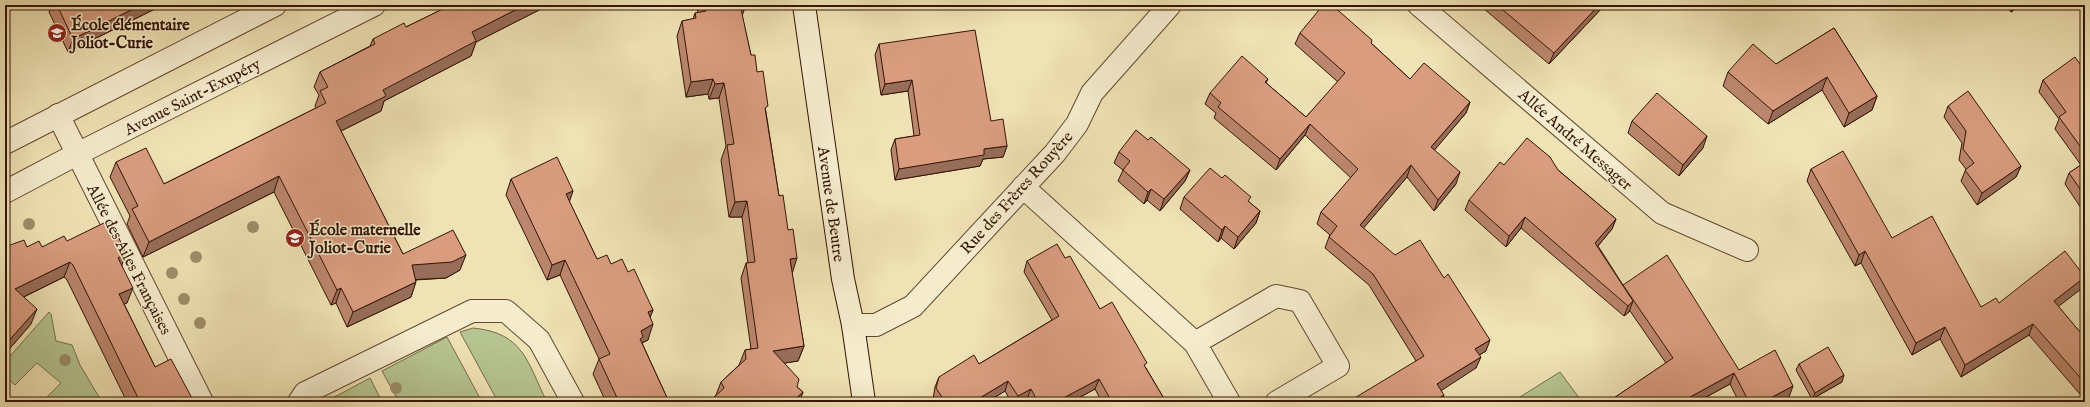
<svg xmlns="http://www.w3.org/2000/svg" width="2090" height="407" viewBox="0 0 2090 407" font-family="'IM FELL English',serif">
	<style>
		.green { fill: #b5c490; stroke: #746c4a }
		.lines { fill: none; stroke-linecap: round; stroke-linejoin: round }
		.street-casing { stroke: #634830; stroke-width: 24 }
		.secondary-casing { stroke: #341504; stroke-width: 24 }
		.street { stroke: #f5ecce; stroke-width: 22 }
		.secondary { stroke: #f5ecce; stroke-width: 22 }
		.tree { fill: #9e8e6a }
		.wall { fill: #bb866d; stroke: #341504 }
		.shaded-wall { fill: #986d59; stroke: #341504 }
		.building { fill: #d99c7f; stroke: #341504 }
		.labels { text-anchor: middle; stroke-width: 3; stroke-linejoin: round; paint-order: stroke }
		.poi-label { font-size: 16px; font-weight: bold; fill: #341504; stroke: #f5ecce; text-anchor: start }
		.street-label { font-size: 16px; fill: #341504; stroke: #f5ecce }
	</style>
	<rect width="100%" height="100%" fill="#efe2b4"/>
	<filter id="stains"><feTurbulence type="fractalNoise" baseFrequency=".005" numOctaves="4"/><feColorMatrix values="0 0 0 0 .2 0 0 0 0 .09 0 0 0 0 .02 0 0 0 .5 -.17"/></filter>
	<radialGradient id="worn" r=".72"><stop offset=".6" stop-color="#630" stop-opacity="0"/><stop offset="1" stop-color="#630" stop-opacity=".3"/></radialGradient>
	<!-- green -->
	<g class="green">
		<polygon points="49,312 51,314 56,341 72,345 80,365 102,402 42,402 61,383 37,363 15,385 5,376 5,362"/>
		<path d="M473,328c51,5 54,34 74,74h-49l-38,-70z"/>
		<polygon points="447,337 482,402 399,402 382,371"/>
		<polygon points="1560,372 1582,402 1512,402"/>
		<polygon points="370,378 382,402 325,402"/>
	</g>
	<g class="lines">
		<defs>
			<g id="street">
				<polyline points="1419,5 1662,213 1747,250"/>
				<polyline points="58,115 202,402"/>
				<polyline points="5,143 275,5"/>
				<polyline points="1023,187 1195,343 1229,402"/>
				<polyline points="5,192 77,154 374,5"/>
				<polyline points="853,325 876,325 913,306 1055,153 1077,124 1092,93 1170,5"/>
				<polyline points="1195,343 1276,296 1300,301 1338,366 1277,402"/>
				<polyline points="299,402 305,393 472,311 506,311 539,340 573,402"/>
			</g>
			<polyline id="secondary" points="804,5 843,279 853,325 864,402"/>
		</defs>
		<!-- street casing -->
		<use href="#street" class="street-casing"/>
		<!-- secondary casing -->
		<use href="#secondary" class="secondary-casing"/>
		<!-- street -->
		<use href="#street" class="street"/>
		<!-- secondary -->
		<use href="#secondary" class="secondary"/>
	</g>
	<!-- trees -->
	<g class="tree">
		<circle cx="29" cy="224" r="6"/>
		<circle cx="253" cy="227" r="6"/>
		<circle cx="196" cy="257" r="6"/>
		<circle cx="172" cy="273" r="6"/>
		<circle cx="184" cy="299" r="6"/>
		<circle cx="200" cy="323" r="6"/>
		<circle cx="65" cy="360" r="6"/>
		<circle cx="396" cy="388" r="6"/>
	</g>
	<!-- wall -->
	<g class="wall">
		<polygon points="52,5 163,5 68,52 49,12"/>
		<polygon points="451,5 549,5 476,42 471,56 384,101 381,111 341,131 403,254 460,270 446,278 416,280 411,297 347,327 336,303 331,305 274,192 143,257 127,224 130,216 110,177 116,162 164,184 316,108 315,106 319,95 314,87 320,72 370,46 373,39 406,27"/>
		<polygon points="696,5 744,5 742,16 751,55 757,72 766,112 779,196 804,346 798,361 784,363 797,387 803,392 799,402 709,402 716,395 721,382 739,365 745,350 751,349 741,278 746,263 748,263 742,217 729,217 721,160 726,146 719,98 709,99 708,94 686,97 677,36 682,21 693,19 695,13 698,13"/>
		<polygon points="1484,5 1603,5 1602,8 1549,64 1483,8"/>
		<polygon points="2006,5 2021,5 2011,12"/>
		<polygon points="1834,28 1877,96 1872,110 1844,127 1822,90 1768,124 1723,86 1728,72 1776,64"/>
		<polygon points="1300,33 1371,43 1410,79 1470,102 1466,113 1434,150 1456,184 1434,211 1407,177 1363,228 1486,351 1479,355 1476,368 1416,361 1369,285 1325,248 1329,237 1330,235 1317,224 1321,212 1351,178 1305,135 1276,170 1214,118 1216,113 1205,104 1210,93 1268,79 1266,83 1306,117 1338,82 1295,44"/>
		<polygon points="879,44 991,121 1007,146 1003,157 983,159 980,166 895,180 891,150 895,139 914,136 908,91 881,95 875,55"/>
		<polygon points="2085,71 2085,214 2065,184 2069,173 2081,165 2055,129 2059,119 2039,92 2043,80"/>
		<polygon points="1948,106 2021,166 2016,177 1977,205 1961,181 1966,169 1959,160 1962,143 1944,117"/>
		<polygon points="1632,121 1703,148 1679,176 1628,133"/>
		<polygon points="1148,140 1190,170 1185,181 1160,211 1147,200 1144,204 1118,181 1123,170 1114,163 1119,152"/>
		<polygon points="1504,165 1558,170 1616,219 1612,229 1598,246 1623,285 1739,370 1789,397 1780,402 1739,402 1730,384 1697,402 1608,402 1666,363 1630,311 1624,316 1521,228 1506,247 1465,210 1469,200"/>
		<polygon points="1811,169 1892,238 1981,307 1999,303 2081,289 2058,306 2085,338 2085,400 2029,335 1961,377 1940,339 1912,355 1861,263 1855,266 1807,181"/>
		<polygon points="511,179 569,201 597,259 628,272 653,310 650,317 648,340 642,343 669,402 606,402 593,374 599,359 560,275 547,280 506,195"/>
		<polygon points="1184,197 1249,202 1260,211 1256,223 1234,249 1221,238 1218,242 1180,209"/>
		<polygon points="5,247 42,247 122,266 127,303 124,304 155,367 194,402 127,402 67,280 64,277 24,297 31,324 5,354"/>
		<polygon points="1065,258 1100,309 1146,368 1166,402 1102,402 1095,389 1071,402 1029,402 1027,399 1023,402 1011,402 1005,391 987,402 935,402 933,399 935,387 939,377 979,364 1052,320 1024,272 1027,261"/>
		<polygon points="1799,364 1842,382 1812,399 1796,370"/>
	</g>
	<!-- shaded-wall -->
	<g class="shaded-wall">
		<polygon points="141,5 163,5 68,52 73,39"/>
		<polygon points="525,5 549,5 476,42 471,56 384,101 381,111 331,136 336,121 383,90 472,32"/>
		<polygon points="1599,5 1603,5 1602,8 1549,64 1554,53"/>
		<polygon points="1700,5 1710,5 1700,7"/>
		<polygon points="2013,5 2021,5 2011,12"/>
		<polygon points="745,8 739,24 741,9"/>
		<polygon points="1827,77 1822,90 1768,124 1773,111"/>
		<polygon points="713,79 708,94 686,97 691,82"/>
		<polygon points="912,80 908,91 881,95 885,84"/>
		<polygon points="724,83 719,98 709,99 715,84"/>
		<polygon points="1877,96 1872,110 1844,127 1849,113"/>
		<polygon points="1470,102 1466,113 1427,159 1431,147"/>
		<polygon points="1310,124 1305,135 1276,170 1280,159"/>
		<polygon points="1707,136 1703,148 1679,176 1683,165"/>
		<polygon points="1007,146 1003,157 983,159 980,166 895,180 899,169 984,149"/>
		<polygon points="1411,165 1407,177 1356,237 1360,225"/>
		<polygon points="2021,166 2016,177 1977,205 1982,193"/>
		<polygon points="1190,170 1185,181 1160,211 1164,199"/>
		<polygon points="1460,172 1456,184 1434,211 1438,200"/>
		<polygon points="279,176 274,192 143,257 149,242"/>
		<polygon points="1151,189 1147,200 1144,204 1148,192"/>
		<polygon points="573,191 568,206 566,194"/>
		<polygon points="747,201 742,217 729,217 735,202"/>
		<polygon points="1260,211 1256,223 1234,249 1238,237"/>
		<polygon points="1525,217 1521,228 1506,247 1509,236"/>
		<polygon points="1616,219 1612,229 1592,253 1595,243"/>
		<polygon points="1225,226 1221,238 1218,242 1222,230"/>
		<polygon points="1865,251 1861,263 1855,266 1859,255"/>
		<polygon points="126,253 121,268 118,258"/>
		<polygon points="466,255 460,270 446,278 407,280 412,265"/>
		<polygon points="797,258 792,274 790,259"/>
		<polygon points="565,260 560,275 547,280 552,265"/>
		<polygon points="70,262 64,277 9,304 15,289"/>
		<polygon points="2085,277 2081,289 2050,313 2054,301"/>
		<polygon points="416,282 411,297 347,327 353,312"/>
		<polygon points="133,288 127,303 114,309 119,294"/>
		<polygon points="341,288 336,303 331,305 337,290"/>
		<polygon points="1633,301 1629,312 1624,316 1628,306"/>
		<polygon points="37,309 31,324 5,354 5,345"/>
		<polygon points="653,310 647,325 648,312"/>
		<polygon points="653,324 648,340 641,343 638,352 641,331"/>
		<polygon points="2033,324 2029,335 1961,377 1965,365"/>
		<polygon points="1945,327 1940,339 1912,355 1916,343"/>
		<polygon points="1490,340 1486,351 1471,360 1475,349"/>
		<polygon points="804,346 798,361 767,366 773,351"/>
		<polygon points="1481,357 1476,368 1433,396 1437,384"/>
		<polygon points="1734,373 1730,384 1697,402 1681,402"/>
		<polygon points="1844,375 1842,382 1812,399 1815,393"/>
		<polygon points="1099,379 1095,389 1071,402 1056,402"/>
		<polygon points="1008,381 1005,391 987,402 973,402"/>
		<polygon points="1793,386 1789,397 1780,402 1763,402"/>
		<polygon points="1031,389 1027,399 1023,402 1016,402 1018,396"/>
		<polygon points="803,392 799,402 792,402"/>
		<polygon points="1444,395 1441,402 1432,402"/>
	</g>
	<!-- building -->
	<g class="building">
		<polygon points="57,5 141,5 73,39"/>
		<polygon points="451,5 525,5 472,32 476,41 383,90 386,96 336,121 403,254 453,230 466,255 452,262 412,265 416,282 353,312 341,288 337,290 279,176 149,242 132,209 138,206 116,162 146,148 164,184 326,103 320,91 328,87 320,72 375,44 373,39 404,23 406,27"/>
		<polygon points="705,5 744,5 745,8 741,9 751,55 755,55 757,72 763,71 768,106 765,108 779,196 783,195 788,230 793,229 797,258 790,259 804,346 773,351 799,379 797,387 803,392 792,402 709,402 724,388 721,382 746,359 745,350 758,348 746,263 755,262 747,201 735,202 727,145 734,144 724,83 715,84 713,79 691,82 682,21 696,18 695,13 706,11"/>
		<polygon points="1323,5 1332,5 1372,40 1371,43 1410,79 1424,63 1470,102 1431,147 1460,172 1438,200 1411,165 1360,225 1395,255 1420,240 1444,278 1448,274 1490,340 1475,349 1481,357 1437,384 1444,395 1432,402 1348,402 1424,356 1373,274 1329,237 1337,226 1321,212 1358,169 1310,124 1280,159 1218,107 1221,103 1210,93 1242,56 1268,79 1265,82 1306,117 1345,73 1300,33"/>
		<polygon points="1497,5 1599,5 1554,53"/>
		<polygon points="1834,28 1877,96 1849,113 1827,77 1773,111 1728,72 1753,44 1776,64"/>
		<polygon points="975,30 991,121 1003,119 1007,146 984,149 984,155 899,169 895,139 920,135 912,80 885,84 879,44"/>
		<polygon points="2075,57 2085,71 2085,153 2059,117 2066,112 2043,80"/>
		<polygon points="1968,91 2021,166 1982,193 1965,170 1974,163 1963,149 1966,131 1948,106"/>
		<polygon points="1657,93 1707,136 1683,165 1632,121"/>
		<polygon points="1136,130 1148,140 1151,137 1190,170 1164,199 1151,189 1148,192 1123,170 1130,161 1119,152"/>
		<polygon points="1527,138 1550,157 1558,170 1616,219 1595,243 1633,301 1628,306 1525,217 1509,236 1469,200 1500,162 1504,165"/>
		<polygon points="1843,151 1892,238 1932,216 1981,307 1996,298 1999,303 2065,251 2085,277 2054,301 2085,338 2085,383 2033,324 1965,365 1945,327 1916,343 1865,251 1859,255 1811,169"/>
		<polygon points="557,157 573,191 566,194 597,259 607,255 611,264 622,259 628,272 634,269 653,310 648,312 653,324 641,331 643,337 640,339 669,402 619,402 599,359 610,354 565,260 552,265 511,179"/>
		<polygon points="2085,162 2085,196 2069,173"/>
		<polygon points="1210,168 1222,178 1225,175 1251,197 1248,201 1260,211 1238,237 1225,226 1222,230 1184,197"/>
		<polygon points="110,220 126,253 118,258 133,288 119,294 155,367 171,359 194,402 140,402 73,265 70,262 15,289 37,309 5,345 5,247 24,240 27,247 39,241 42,247 64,236 67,241"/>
		<polygon points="1057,244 1065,258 1070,256 1100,309 1112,302 1147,363 1144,365 1166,402 1112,402 1099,379 1056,402 1038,402 1031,389 1018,396 1008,381 973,402 945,402 936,388 939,377 974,355 979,364 1059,316 1027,261"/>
		<polygon points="1667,255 1739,370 1775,350 1793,386 1763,402 1749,402 1734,373 1681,402 1608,402 1673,358 1623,285"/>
		<polygon points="1828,347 1844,375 1815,393 1799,364"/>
	</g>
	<!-- icons -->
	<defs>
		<symbol id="school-disc" viewBox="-11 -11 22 22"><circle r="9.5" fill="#8f2418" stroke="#f5ecce"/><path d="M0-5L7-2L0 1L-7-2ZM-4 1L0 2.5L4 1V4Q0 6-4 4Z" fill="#fff"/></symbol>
	</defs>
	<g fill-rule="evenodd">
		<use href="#school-disc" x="46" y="22" width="22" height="22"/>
		<use href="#school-disc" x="284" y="227" width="22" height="22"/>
	</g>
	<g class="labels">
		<!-- poi labels -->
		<g class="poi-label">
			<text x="71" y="30">École élémentaire<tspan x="71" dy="18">Joliot-Curie</tspan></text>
			<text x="309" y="235">École maternelle<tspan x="309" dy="18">Joliot-Curie</tspan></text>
		</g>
		<!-- street labels -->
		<g class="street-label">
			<text transform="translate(192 96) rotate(-27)" y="6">Avenue Saint-Exupéry</text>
			<text transform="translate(1576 139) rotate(41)" y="6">Allée André Messager</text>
			<text transform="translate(1016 192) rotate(-48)" y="6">Rue des Frères Rouyère</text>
			<text transform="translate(832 204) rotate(82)" y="6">Avenue de Beutre</text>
			<text transform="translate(130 259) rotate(63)" y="6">Allée des Ailes Françaises</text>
		</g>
	</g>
	<!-- margin -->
	<rect width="2090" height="407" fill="none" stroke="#efe2b4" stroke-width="20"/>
	<rect x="6" y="6" width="2078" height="395" fill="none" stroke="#341504" stroke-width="2"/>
	<rect x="10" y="10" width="2070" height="387" fill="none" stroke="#341504"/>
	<rect width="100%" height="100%" filter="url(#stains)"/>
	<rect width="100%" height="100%" fill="url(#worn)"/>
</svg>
